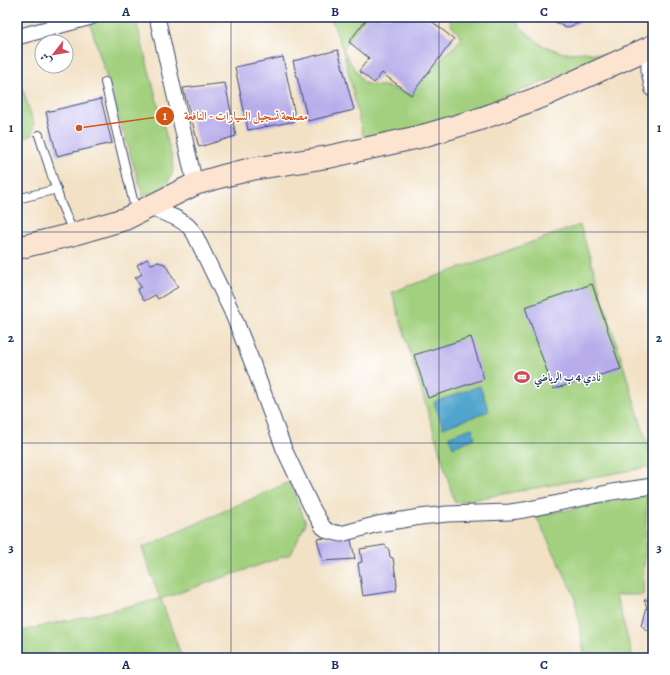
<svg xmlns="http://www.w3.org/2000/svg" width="670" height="675" viewBox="0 0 670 675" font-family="Alegreya,Amiri,serif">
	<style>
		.green { fill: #a2d07e; stroke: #5e806e }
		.water { fill: #51a4cd; stroke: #366a96 }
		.building { fill: #b8adea }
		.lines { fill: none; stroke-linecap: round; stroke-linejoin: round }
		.service-casing { stroke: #3b4a6d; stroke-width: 10 }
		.minor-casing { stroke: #3b4a6d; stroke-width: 17 }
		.secondary-casing { stroke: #3b4a6d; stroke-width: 24 }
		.service { stroke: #fff; stroke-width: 8 }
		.minor { stroke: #fff; stroke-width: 15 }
		.secondary { stroke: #fde4d1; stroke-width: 22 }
		.grid { fill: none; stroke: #1b2f5e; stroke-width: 1; stroke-opacity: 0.55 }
		.labels { text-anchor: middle; stroke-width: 3; stroke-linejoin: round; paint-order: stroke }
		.poi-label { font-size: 11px; font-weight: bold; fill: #1b2f5e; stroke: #fff; text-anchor: start }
		.leader { fill: none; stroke: #d45514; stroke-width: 1.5 }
		.callout-dot { fill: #d45514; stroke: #fff; stroke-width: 1.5 }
		.mark-label { font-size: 12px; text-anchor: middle; font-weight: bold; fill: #fff }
		.callout-label { font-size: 12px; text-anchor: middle; font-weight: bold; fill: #d45514; stroke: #fff; stroke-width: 3; stroke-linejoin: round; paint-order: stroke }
		.neatline { fill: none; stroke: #1b2f5e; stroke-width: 1.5 }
		.grid-label { font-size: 13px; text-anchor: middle; font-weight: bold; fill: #1b2f5e }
	</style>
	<rect width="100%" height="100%" fill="#fff"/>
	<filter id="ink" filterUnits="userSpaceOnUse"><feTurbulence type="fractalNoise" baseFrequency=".025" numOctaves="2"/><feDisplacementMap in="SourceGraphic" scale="8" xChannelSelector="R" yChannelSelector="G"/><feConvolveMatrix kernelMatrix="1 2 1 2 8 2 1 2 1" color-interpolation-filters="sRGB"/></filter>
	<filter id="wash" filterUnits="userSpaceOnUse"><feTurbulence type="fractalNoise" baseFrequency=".012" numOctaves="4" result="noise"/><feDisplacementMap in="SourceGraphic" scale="16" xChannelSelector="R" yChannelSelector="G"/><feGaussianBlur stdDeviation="0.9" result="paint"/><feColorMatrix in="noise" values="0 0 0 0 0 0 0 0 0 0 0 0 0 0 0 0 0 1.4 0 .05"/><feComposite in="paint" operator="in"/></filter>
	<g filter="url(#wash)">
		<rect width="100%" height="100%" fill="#f2e1c5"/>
		<!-- green -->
		<g class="green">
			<path d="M97,17h38l37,141c0,5 2,12 0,16 -4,13 -17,18 -29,22l-54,-176z"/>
			<polygon points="330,17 366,17 350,38 343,51 364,83 377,86 385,86 411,95 423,78 462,38 451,25 449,17 513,17 521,28 542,45 563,53 585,52 610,56 450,118 388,135 363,136 343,50"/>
			<polygon points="17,72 34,124 32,135 17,142"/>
			<polygon points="580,225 653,462 653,466 455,503 392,292"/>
			<polygon points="289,482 306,523 291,554 161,599 182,658 17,658 17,632 160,599 142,548"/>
			<polygon points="647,495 643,595 616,595 633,658 585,658 574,594 536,516"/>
		</g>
		<!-- water -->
		<g class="water">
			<polygon points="480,386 489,411 443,428 434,402"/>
			<polygon points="472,428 475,438 453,447 449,436"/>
		</g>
		<g id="blocks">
			<!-- building -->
			<g class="building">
				<polygon points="368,17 426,17 454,39 411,95 382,73 374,83 359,71 369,58 349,42"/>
				<polygon points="551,17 587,17 579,23 566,28 554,21"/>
				<polygon points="338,50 354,110 308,121 293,61"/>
				<polygon points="283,57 296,121 248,130 235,67"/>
				<polygon points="225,83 236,136 199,147 183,88"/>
				<polygon points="101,99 112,143 57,156 46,112"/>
				<polygon points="147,259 151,264 158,262 165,264 178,287 158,299 155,295 144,301 137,289 141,287 135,278 142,274 137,265"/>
				<polygon points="592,284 621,369 553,389 525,307"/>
				<polygon points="471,337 484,379 428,398 414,355"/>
				<polygon points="350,535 355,559 323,561 317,539"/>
				<polygon points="385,545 389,550 390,557 393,558 397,585 396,591 363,596 358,563 362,562 360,549"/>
				<polygon points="644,600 653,601 653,627 648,630 645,629 642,625 647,607"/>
			</g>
		</g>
	</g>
	<g filter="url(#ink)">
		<use href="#blocks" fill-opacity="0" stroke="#3b4a6d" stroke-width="1"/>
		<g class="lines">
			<defs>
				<g id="service">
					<polyline points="105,82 136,213"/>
					<polyline points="39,135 61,204 74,234"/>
					<polyline points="17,199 57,189"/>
				</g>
				<g id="minor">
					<polyline points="157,17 195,184"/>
					<polyline points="17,37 91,17"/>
					<polyline points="649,47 649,71 653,90"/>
					<path d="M149,208c17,6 35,10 45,25l38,79 20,50 32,87 27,57 12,21 5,4 13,3 37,-10 42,-7 27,-3 63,-2 14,-2 88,-18 41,-6"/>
				</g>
				<polyline id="secondary" points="17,248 74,234 125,219 195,184 223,176 252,169 328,157 419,137 477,120 541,97 653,46"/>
			</defs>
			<!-- service casing -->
			<use href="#service" class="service-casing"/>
			<!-- minor casing -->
			<use href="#minor" class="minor-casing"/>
			<!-- secondary casing -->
			<use href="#secondary" class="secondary-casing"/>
			<!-- service -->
			<use href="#service" class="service"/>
			<!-- minor -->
			<use href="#minor" class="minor"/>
			<!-- secondary -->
			<use href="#secondary" class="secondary"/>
		</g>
	</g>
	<!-- grid -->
	<path class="grid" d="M231,17v641M439,17v641M17,232h636M17,443h636"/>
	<!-- icons -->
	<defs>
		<symbol id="stadium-bare" viewBox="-9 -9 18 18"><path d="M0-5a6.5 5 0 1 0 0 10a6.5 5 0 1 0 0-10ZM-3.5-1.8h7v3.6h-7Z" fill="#d1495b" stroke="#fff" stroke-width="2.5" paint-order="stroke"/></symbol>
	</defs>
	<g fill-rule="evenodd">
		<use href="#stadium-bare" x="511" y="366" width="22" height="22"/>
	</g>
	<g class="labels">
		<!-- poi labels -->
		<g class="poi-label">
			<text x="534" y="381">نادي 4 ب الرياضي</text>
		</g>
	</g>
	<!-- callouts -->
	<path class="leader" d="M79 128L165 116"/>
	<g class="callout-dot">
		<circle cx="79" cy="128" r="4"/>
		<circle cx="165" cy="116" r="10"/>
	</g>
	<g class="mark-label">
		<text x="165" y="120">1</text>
	</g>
	<g class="callout-label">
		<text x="246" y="120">مصلحة تسجيل السيارات - النافعة</text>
	</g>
	<!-- margin -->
	<rect width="670" height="675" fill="none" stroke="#fff" stroke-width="44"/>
	<!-- north arrow -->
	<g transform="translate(54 54) rotate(239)"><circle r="19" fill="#ffffff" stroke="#a4acbf"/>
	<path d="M0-3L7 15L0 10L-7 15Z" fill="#d1495b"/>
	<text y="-6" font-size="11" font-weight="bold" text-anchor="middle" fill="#1b2f5e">ش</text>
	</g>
	<rect x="22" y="22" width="626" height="631" class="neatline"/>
	<g class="grid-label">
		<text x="126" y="16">A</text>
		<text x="335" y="16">B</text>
		<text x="544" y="16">C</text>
		<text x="11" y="132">1</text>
		<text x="659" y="132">1</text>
		<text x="11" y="342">2</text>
		<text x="659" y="342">2</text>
		<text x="11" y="552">3</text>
		<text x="659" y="552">3</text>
		<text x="126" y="669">A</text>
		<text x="335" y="669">B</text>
		<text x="544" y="669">C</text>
	</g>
</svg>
